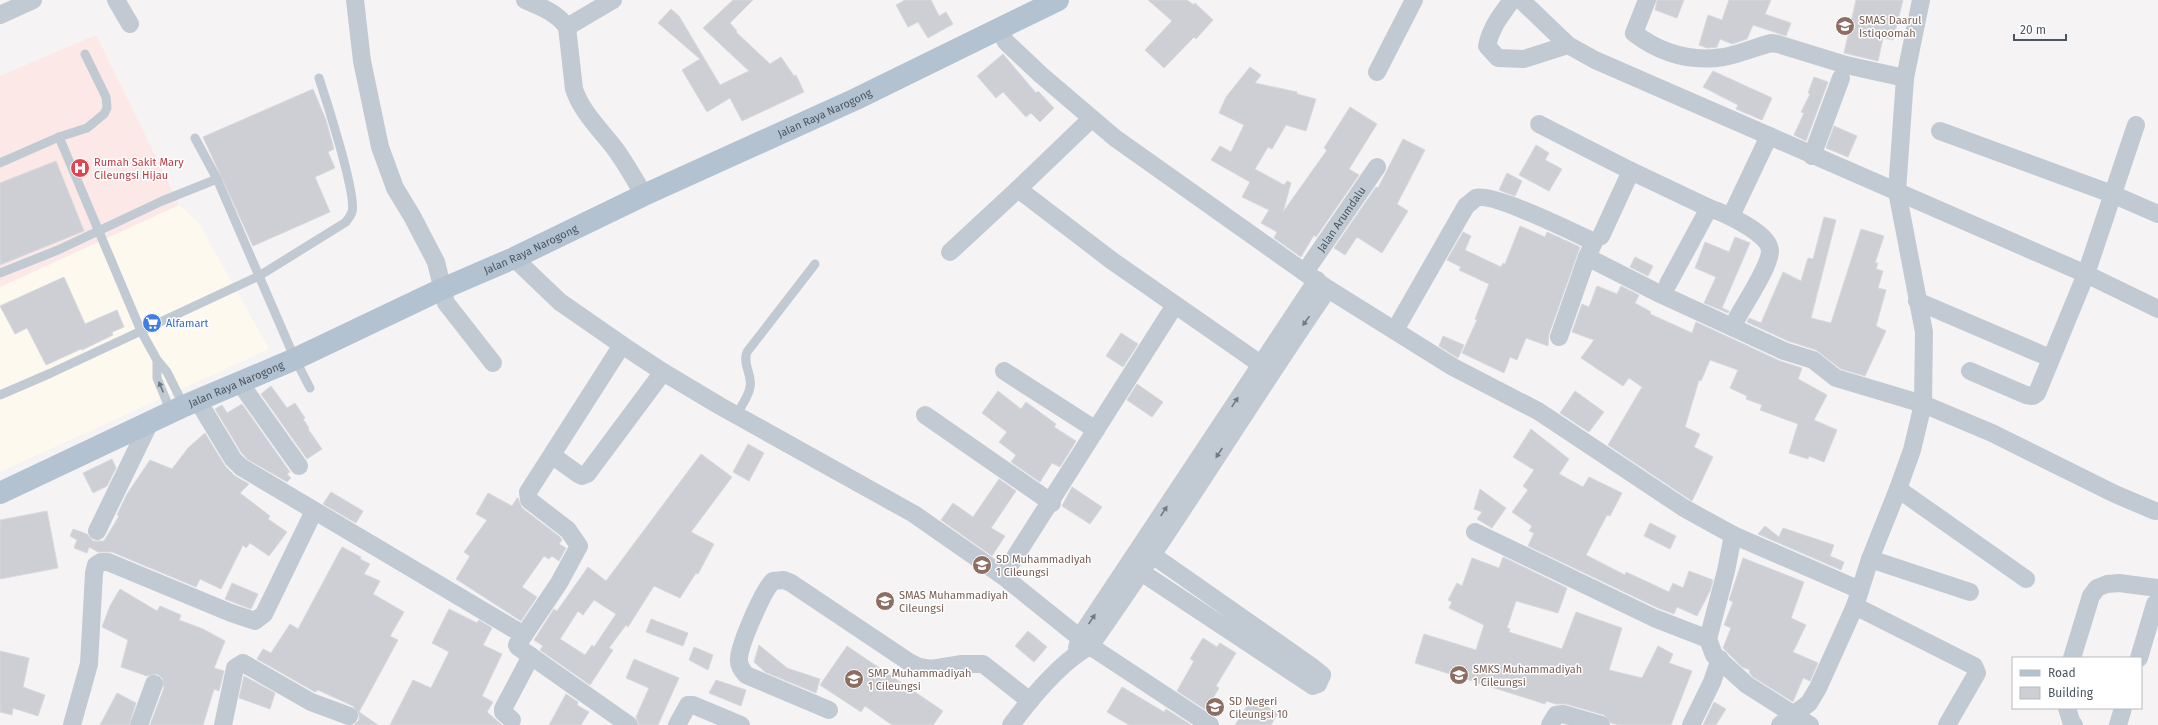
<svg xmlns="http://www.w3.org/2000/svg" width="2158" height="725" viewBox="0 0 2158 725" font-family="'Fira Sans',sans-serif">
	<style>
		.commercial { fill: #fdf9ef }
		.medical { fill: #fce8e6 }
		.building { fill: #cdcfd5; stroke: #d7d9de; fill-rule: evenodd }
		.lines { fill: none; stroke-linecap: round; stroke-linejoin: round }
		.lane { stroke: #c1cad2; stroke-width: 9 }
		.street { stroke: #c1cad2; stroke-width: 18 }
		.primary { stroke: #b3c2d1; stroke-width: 22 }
		.oneway { fill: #6e7983 }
		.labels { text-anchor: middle; stroke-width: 3; stroke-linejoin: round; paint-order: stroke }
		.education-label { font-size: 11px; fill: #785e54; stroke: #fff; text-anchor: start }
		.street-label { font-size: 11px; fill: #4a5661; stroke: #fff }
		.health-label { font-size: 11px; fill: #be3a42; stroke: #fff; text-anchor: start }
		.shop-label { font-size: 11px; fill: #366cbe; stroke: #fff; text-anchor: start }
	</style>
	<rect width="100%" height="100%" fill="#f5f3f3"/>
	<!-- commercial -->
	<polygon class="commercial" points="179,205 198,222 269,349 0,472 0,287"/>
	<!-- medical -->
	<polygon class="medical" points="96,35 179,205 0,287 0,76"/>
	<!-- building -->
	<g class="building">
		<polygon points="733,0 753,0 730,23 737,31 736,32 770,64 781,57 794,76 796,75 804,92 742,121 730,98 707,112 682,70 700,59 658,23 671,9 679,16 720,85 749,71 703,28"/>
		<polygon points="905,0 931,0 939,16 946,12 953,24 928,38 918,22 908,27 896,5"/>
		<polygon points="1148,0 1187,0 1194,5 1195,3 1213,20 1196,39 1194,37 1164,68 1145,50 1172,21"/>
		<polygon points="1657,0 1684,0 1677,18 1655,10"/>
		<polygon points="1729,0 1771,0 1765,14 1791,23 1786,36 1753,25 1747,39 1732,44 1720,39 1717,47 1707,48 1699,45 1708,15 1722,20"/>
		<polygon points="1856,0 1903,0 1893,40 1883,38 1878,61 1844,53"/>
		<polygon points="1003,54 1036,93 1038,91 1054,108 1040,122 1031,113 1026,117 1003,92 996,98 977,76"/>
		<polygon points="1250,67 1261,75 1255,83 1297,92 1297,94 1316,99 1306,131 1286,125 1272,149 1268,147 1255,169 1284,185 1287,181 1291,183 1283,212 1327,150 1324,148 1350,107 1377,124 1349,169 1359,175 1316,237 1314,235 1301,257 1274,238 1277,232 1261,223 1269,210 1242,197 1250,182 1211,160 1220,146 1231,152 1244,125 1219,113 1226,97"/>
		<polygon points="1713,71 1772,98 1762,120 1736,109 1738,105 1703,87"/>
		<polygon points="1814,77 1828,82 1806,141 1794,135 1804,113 1801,112 1810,94 1808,93"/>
		<polygon points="313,89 326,120 334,149 328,152 335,168 315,177 330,212 253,246 203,137"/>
		<polygon points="1834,126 1857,136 1848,157 1826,148"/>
		<polygon points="1403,139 1425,150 1397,204 1408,211 1382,253 1357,237 1345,255 1334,248 1376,187 1378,188"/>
		<polygon points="1536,145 1549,153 1545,160 1562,169 1549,191 1519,175"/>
		<polygon points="56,161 84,231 0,265 0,183"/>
		<polygon points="1507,173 1522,181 1515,196 1499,190"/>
		<polygon points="1824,217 1836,220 1811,318 1831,323 1861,229 1884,236 1875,263 1878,263 1876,269 1883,271 1878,288 1886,290 1876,326 1886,331 1865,376 1841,369 1816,350 1788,341 1747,322 1749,318 1761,323 1783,272 1801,281 1808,258 1813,259"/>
		<polygon points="1520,226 1545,237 1547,232 1580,247 1549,334 1548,346 1526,338 1517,360 1510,357 1504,373 1462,353 1477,320 1475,319 1489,284 1459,270 1461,267 1447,260 1463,232 1471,236 1465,250 1501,267 1503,263 1505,264"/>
		<polygon points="1735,237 1750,243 1722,308 1729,311 1728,313 1704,303 1716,277 1695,268 1705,242 1729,252"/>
		<polygon points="1635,257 1653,266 1648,276 1630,267"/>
		<polygon points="64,277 85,324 117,310 124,327 112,332 113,335 82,350 81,349 46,365 27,328 15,334 0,306"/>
		<polygon points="1597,286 1617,294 1621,286 1639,295 1635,303 1651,312 1650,314 1692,333 1696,322 1780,361 1802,368 1798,379 1827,395 1814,420 1837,430 1824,462 1809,456 1808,459 1789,453 1798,424 1760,410 1762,405 1746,399 1747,396 1730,388 1738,370 1710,360 1701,381 1699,380 1685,427 1700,434 1694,447 1713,457 1692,501 1608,445 1642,387 1629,378 1623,386 1581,358 1594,340 1572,332 1582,304 1589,307"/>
		<polygon points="1121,333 1138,344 1123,367 1106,356"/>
		<polygon points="1443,336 1464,345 1458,358 1439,346"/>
		<polygon points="1137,384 1163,402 1152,417 1127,400"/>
		<polygon points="271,386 287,408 295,403 305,418 303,419 309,428 308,429 322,449 307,459 261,394"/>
		<polygon points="998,391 1021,409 1026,402 1056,424 1054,427 1076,441 1060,467 1052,463 1040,482 1011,462 1016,455 999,442 1007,432 982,413"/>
		<polygon points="1575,391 1604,412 1589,432 1560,413"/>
		<polygon points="242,404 290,472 287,474 291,478 287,482 247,459 241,452 215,409 222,405 227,413"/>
		<polygon points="1531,429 1569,459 1559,474 1583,487 1589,477 1622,493 1610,516 1607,515 1586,555 1625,575 1626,572 1669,592 1673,583 1683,588 1689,571 1713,580 1710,591 1697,616 1677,607 1674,614 1658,608 1528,546 1534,533 1529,531 1532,526 1512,512 1528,490 1523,486 1534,470 1513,457"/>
		<polygon points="205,433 225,466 235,476 249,484 240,493 270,516 268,519 287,532 269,556 250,543 246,548 243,545 221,589 200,579 196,587 112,552 98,552 89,547 87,553 74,548 77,540 70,536 73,529 87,534 93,541 104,541 119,516 117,515 127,494 150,460 172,469 188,448"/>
		<polygon points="748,444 764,453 749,481 733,472"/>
		<path d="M701,454l31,23 -41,55 23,12 -16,30 -2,-1 -16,25 -26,-12 -26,41 -2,-2 -17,23 4,2 -23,35 -50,-35 3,-4 -9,-6 20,-31 3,2 31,-44 18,14zM594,600l22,14 -22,33 -2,-2 -7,10 -25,-16 18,-28 5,4z"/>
		<polygon points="112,459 116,468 107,486 93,493 83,473"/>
		<polygon points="999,479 1016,491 991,528 1005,536 992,556 941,520 953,503 973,517"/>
		<polygon points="1072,487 1102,507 1090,524 1062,506"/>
		<polygon points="1480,489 1506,508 1492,528 1477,519 1482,512 1474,509"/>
		<polygon points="331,492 363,511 356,523 323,504"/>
		<polygon points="488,493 512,506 517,498 518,498 522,508 560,537 562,540 559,544 566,548 559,561 552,556 549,559 544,556 522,587 537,597 521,621 456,579 470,556 464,552 487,520 476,514"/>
		<polygon points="47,511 58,568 0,579 0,520"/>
		<polygon points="1650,523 1676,536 1670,549 1644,536"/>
		<polygon points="1765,526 1779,537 1783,528 1834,545 1830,556 1844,562 1841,570 1758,534"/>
		<polygon points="342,547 361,557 360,559 370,564 364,574 380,581 373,594 404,612 390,636 398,640 359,712 378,725 354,725 359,720 359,715 353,706 318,690 315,692 257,659 263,649 271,653 290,624 298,629"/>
		<polygon points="1503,557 1567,588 1558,613 1516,601 1507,628 1510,629 1509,632 1562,649 1576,612 1622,628 1609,670 1642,678 1658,646 1673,654 1669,663 1692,671 1671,725 1619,725 1611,723 1604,715 1566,704 1556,704 1546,701 1545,704 1415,663 1424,634 1476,650 1484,625 1449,608 1452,602 1448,600 1457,583 1462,586 1472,558 1499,568"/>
		<polygon points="1743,558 1804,582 1791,618 1806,625 1793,652 1818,663 1810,681 1803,678 1793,702 1753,677 1749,672 1750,670 1742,667 1723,648 1731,628 1724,625 1733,602 1729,600"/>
		<polygon points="232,583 258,594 251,609 225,599"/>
		<polygon points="120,589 157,611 160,606 181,615 179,620 203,629 225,641 214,668 224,671 219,691 214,689 203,725 150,725 164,688 162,678 157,674 147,676 121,667 128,640 102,627 110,606"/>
		<polygon points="449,609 477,623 479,620 492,628 483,645 502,654 482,696 493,702 487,712 502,725 390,725 413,680 431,688 449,652 432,643"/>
		<polygon points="651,619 688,633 683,646 646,632"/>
		<polygon points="1028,631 1047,647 1034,662 1015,646"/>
		<polygon points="1203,638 1217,647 1220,643 1236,653 1216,686 1219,688 1206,710 1177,691 1194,661 1190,659"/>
		<polygon points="759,645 787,668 820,679 816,693 765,672 754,662"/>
		<polygon points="847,646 943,711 933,725 892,725 865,706 861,712 820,685"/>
		<polygon points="694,647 713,655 708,670 689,660"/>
		<polygon points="0,651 29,658 23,687 45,695 38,716 13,708 12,715 0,712"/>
		<polygon points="634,659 679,678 658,725 639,725 636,717 649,688 626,678"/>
		<polygon points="244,676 275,693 270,709 239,698"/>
		<polygon points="716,680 746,690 741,706 709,693"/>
		<polygon points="1122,687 1164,712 1166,709 1191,725 1129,725 1107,712"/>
		<polygon points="117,693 136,703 129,725 100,725"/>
		<polygon points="566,694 578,702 577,705 589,712 581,725 549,725"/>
		<polygon points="1252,698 1278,713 1271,725 1235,725"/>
		<polygon points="1714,702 1726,709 1716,725 1703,725"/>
	</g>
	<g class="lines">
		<!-- lane -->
		<g class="lane">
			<polyline points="59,137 141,331 157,360 167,372 184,406"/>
			<polyline points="195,138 217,179 295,359 310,388"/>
			<polyline points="0,163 59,137 87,128 104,114 107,108 106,97 85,54"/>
			<polyline points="0,273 58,250 162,201 217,179"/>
			<polyline points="157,360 157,378 171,412"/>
			<path d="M0,395l51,-22 208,-97 87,-54c2,-3 5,-7 6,-10 5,-17 -26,-113 -33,-134"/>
			<path d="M737,414c4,-8 12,-18 13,-27 3,-12 -8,-22 -3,-35l68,-88"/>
		</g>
		<!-- street -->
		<g class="street">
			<polyline points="116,0 130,24"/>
			<polyline points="355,0 362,61 380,147 395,188 412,216 436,262 446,303 493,363"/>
			<path d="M525,0c16,7 31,12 42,27l7,62c8,24 27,41 42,61 10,14 19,30 28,45"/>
			<path d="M1512,0c-11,15 -21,27 -25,46l11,12 26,1 44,-14"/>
			<polyline points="1521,0 1568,45 1595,60 2086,274 2158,309"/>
			<path d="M1647,0l-13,33c26,20 57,29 90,24 16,-3 32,-10 47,-14l7,1 68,21 59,13"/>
			<polyline points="0,15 33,0"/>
			<polyline points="567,27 613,0"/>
			<polyline points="999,28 1006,42 1041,75 1115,138 1328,289 1453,367 1538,411 1684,508 1733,535 1726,571 1708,639 1714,655 1747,685 1810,725"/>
			<polyline points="1377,72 1414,0"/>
			<polyline points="1539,124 1631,171 1601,236"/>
			<polyline points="1940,131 2112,194 2158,214"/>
			<polyline points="1812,156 1841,78"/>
			<polyline points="1631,171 1709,208"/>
			<polyline points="1018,189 1091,119"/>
			<polyline points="1731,216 1769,136"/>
			<polyline points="950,252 1018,189 1111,260 1269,370"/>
			<polyline points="514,258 560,302 622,345 663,372 720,406 914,514 1003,576 1090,646 1210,725"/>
			<path id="s1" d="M1305,272l72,-105"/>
			<path d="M1668,284l41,-76c15,5 61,25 61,43 0,15 -25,52 -33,67"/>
			<polyline points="1917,301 2050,358"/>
			<path d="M1395,330l71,-124c3,-2 7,-6 10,-8 16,-6 99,35 118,44l-7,15 69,35 128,59 29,9 23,18 87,26 69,29 123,61 40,17"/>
			<polyline points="1559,337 1587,257"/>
			<polyline points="1004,371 1096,430"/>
			<polyline points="1970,371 2026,395 2033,396 2037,393 2086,274 2136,125"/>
			<polyline points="240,383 299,466"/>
			<polyline points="198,401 233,459 241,467 524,635 517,645 518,647 629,725"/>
			<polyline points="925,415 1052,503"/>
			<polyline points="553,456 578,474 582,476 587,474 663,372"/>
			<polyline points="1898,489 2026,579"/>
			<polyline points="97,531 150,422"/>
			<polyline points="1475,532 1654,618 1708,639"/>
			<polyline points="1733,535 1860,590"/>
			<polyline points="1870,559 1970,592"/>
			<polyline points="1129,564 1313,686 1318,684 1322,675 1311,666 1141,547"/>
			<polyline points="1003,576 1175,305"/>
			<polyline points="1855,606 1974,666 1977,673 1947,725"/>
			<polyline points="524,635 559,583 579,546 568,530 529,500 528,492 622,345"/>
			<polyline points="1077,648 1080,637 1317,280"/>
			<polyline points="2072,658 2091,596 2097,588 2107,584 2119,583 2158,588"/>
			<polyline points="2139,658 2155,604"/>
			<polyline points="2067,708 2072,724 2074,725"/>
			<path d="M829,710l-83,-35c-4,-5 -8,-10 -7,-17 1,-14 24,-68 34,-77l11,-1 7,3 118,79 10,5 12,2 31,-5h21l47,37"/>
			<polyline points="512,720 503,712 503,709 531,656"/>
			<polyline points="72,725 89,664 94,573 96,565 101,562 108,562 231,613 255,621 264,614 314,511"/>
			<polyline points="139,725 154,684"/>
			<polyline points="223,725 235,668 243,663 311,702 349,716"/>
			<polyline points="677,725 688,705 693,705 741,725"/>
			<path d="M1011,725c20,-27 49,-63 79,-79 83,-117 157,-239 238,-357"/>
			<polyline points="1550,725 1556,715 1563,714 1601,725"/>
			<polyline points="1691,725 1712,682 1720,659"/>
			<polyline points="1780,725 1809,703 1818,688 1855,606 1870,559 1898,489 1912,450 1923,404 1924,332 1897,191 1905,78 1921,0"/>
			<polyline points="2118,725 2123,708"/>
		</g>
		<!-- primary -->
		<path class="primary" id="s2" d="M0,493l184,-87 111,-47 147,-70 72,-31 130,-63 212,-96 202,-99"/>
	</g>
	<!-- one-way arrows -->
	<defs><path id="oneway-solid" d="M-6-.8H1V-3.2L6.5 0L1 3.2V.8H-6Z"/></defs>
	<g class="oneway">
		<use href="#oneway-solid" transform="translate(1306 321) rotate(125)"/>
		<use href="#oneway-solid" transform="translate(161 387) rotate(-113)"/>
		<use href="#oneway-solid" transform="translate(1235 402) rotate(-57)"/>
		<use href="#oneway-solid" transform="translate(1219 453) rotate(123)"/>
		<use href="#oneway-solid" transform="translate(1164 511) rotate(-57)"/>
		<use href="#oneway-solid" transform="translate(1092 619) rotate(-56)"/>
	</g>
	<!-- icons -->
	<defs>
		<symbol id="school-disc" viewBox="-11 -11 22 22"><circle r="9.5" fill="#8d6e63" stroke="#fff"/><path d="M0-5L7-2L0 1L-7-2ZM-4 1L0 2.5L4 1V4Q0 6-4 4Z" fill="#fff"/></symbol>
		<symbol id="hospital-disc" viewBox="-11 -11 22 22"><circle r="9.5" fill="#e0444e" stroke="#fff"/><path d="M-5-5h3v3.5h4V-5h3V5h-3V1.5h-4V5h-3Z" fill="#fff"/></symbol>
		<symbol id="supermarket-disc" viewBox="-11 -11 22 22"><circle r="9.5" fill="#3f7fe0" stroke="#fff"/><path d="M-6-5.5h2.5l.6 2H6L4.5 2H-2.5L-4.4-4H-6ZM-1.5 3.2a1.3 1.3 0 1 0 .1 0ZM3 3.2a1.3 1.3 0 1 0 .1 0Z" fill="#fff"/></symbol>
	</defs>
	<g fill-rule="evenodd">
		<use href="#school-disc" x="1834" y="15" width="22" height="22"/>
		<use href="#hospital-disc" x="69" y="157" width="22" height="22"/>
		<use href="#supermarket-disc" x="141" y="312" width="22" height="22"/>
		<use href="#school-disc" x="971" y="554" width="22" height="22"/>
		<use href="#school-disc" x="874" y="590" width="22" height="22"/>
		<use href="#school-disc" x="1448" y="664" width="22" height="22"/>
		<use href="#school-disc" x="843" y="668" width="22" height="22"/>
		<use href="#school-disc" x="1204" y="696" width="22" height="22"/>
	</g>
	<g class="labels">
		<!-- education labels -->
		<g class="education-label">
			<text x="1859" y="24">SMAS Daarul<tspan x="1859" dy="13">Istiqoomah</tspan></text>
			<text x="996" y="563">SD Muhammadiyah<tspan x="996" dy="13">1 Cileungsi</tspan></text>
			<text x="899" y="599">SMAS Muhammadiyah<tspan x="899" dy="13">Cileungsi</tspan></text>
			<text x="1473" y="673">SMKS Muhammadiyah<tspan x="1473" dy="13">1 Cileungsi</tspan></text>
			<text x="868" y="677">SMP Muhammadiyah<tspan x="868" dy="13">1 Cileungsi</tspan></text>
			<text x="1229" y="705">SD Negeri<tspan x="1229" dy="13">Cileungsi 10</tspan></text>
		</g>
		<!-- street labels -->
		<g class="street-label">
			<text dy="4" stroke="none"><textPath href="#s2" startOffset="908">Jalan Raya Narogong</textPath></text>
			<text dy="4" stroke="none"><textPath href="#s1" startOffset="64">Jalan Arumdalu</textPath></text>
			<text dy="4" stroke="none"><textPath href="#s2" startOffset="584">Jalan Raya Narogong</textPath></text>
			<text dy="4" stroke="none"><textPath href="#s2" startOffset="260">Jalan Raya Narogong</textPath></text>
		</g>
		<!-- health labels -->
		<g class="health-label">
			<text x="94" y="166">Rumah Sakit Mary<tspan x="94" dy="13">Cileungsi Hijau</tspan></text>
		</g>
		<!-- shop labels -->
		<g class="shop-label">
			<text x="166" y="327">Alfamart</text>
		</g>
	</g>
	<!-- legend -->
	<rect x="2012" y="657" width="130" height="52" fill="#ffffff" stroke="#b7bbc0"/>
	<rect x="2020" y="670" width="20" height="6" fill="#b3c2d1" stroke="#b7bbc0"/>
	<text x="2048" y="677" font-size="12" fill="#4a5661">Road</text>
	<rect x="2020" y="687" width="20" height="12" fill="#cdcfd5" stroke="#b7bbc0"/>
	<text x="2048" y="697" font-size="12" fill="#4a5661">Building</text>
	<!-- scale -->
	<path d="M2014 34v6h52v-6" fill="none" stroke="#4a5661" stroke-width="2"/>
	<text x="2020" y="34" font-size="12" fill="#4a5661" stroke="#ffffff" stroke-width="3" paint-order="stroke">20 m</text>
</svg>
